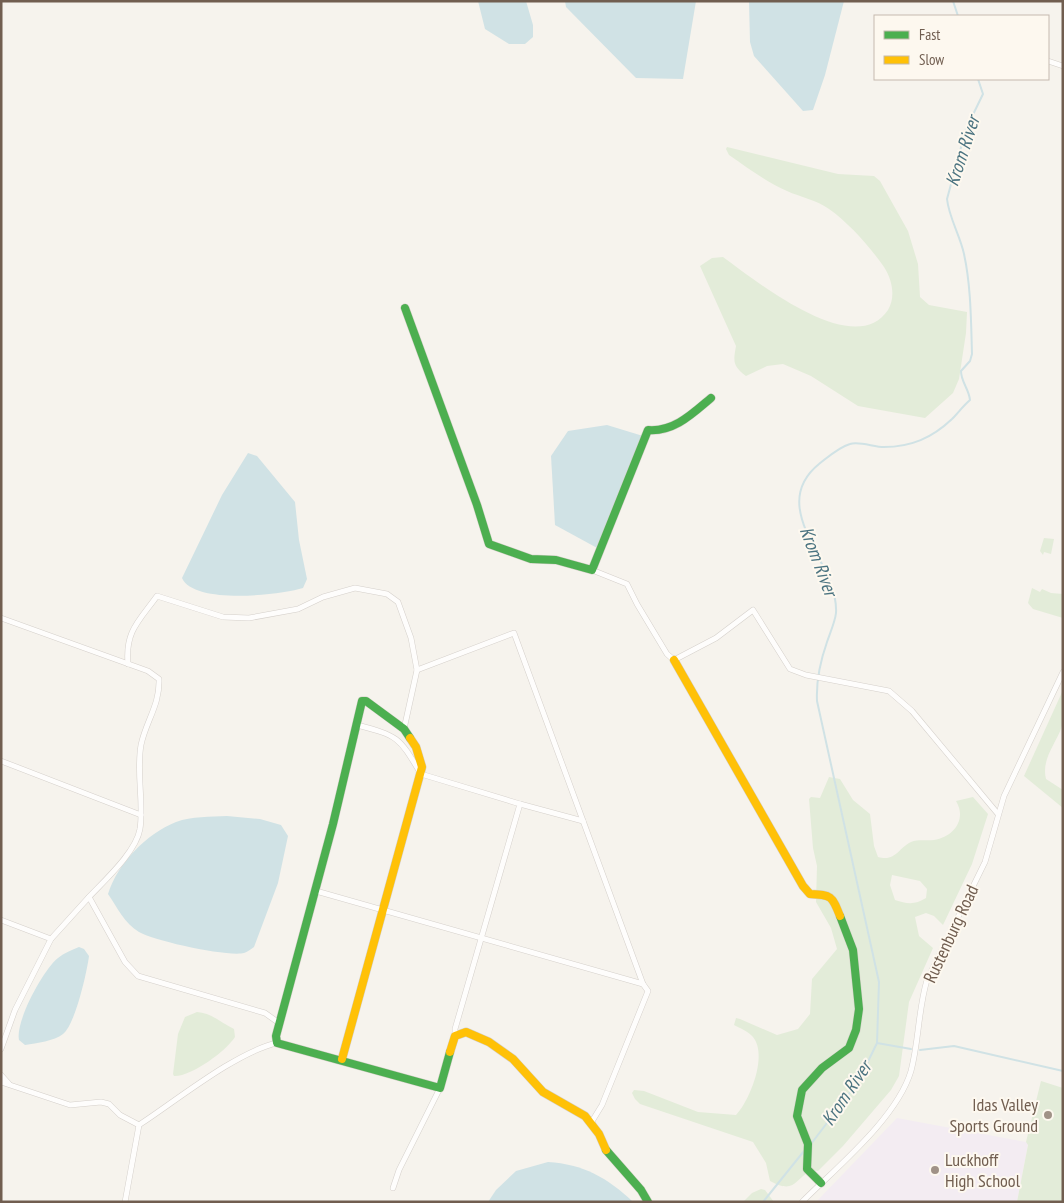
<svg xmlns="http://www.w3.org/2000/svg" width="1064" height="1203" viewBox="0 0 1064 1203" font-family="'PT Sans Narrow',sans-serif">
	<style>
		.education { fill: #f3ecf2 }
		.green { fill: #e3ecd9; fill-rule: evenodd }
		.water { fill: #d0e2e5 }
		.lines { fill: none; stroke-linecap: round; stroke-linejoin: round }
		.stream { stroke: #d0e2e5; stroke-width: 2 }
		.street-casing { stroke: #d5d0cb; stroke-width: 6 }
		.fast-casing { stroke: #d4cfc8; stroke-width: 9 }
		.slow-casing { stroke: #d4cfc8; stroke-width: 9 }
		.street { stroke: #fefdfc; stroke-width: 5 }
		.fast { stroke: #4caf50; stroke-width: 8 }
		.slow { stroke: #ffc107; stroke-width: 8 }
		.poi-dot { fill: #a09287; stroke: #fdf8ef; stroke-width: 2 }
		.labels { text-anchor: middle; stroke-width: 4; stroke-linejoin: round; paint-order: stroke }
		.street-label { font-size: 18px; fill: #715e50; stroke: #fdf8ef }
		.poi-label { font-size: 18px; fill: #715e50; stroke: #fdf8ef; text-anchor: end }
		.water-label { font-size: 19px; font-style: italic; fill: #4c7481; stroke: #fdf8ef }
	</style>
	<rect width="100%" height="100%" fill="#f6f3ed"/>
	<!-- education -->
	<polygon class="education" points="897,1118 1026,1142 1028,1144 1017,1202 816,1202"/>
	<!-- green -->
	<g class="green">
		<path d="M727,147l111,27 36,2 6,5 28,50 10,33 2,33 9,8 38,7 -1,21 -7,46 -6,14 -28,25 -67,-12 -47,-30 -28,-12 -16,2 -21,10c-13,-10 -13,-14 -10,-30l-36,-80 12,-8 11,-1c32,23 131,104 165,53 8,-13 4,-31 -4,-43 -14,-20 -35,-44 -55,-58 -12,-9 -29,-12 -42,-18 -21,-9 -39,-23 -58,-36l-3,-6z"/>
		<polygon points="1044,538 1054,539 1051,554 1044,552 1043,555 1040,551"/>
		<polygon points="1032,588 1040,592 1042,589 1051,593 1063,594 1063,618 1033,609 1028,603"/>
		<path d="M1063,690c0,11 1,26 -1,36 -6,18 -21,33 -16,53l17,11v18l-39,-32z"/>
		<path d="M829,777l11,2 13,21 17,14 4,32 4,11c18,5 20,-9 33,-15 7,-3 16,-1 23,-2 20,-3 33,-21 22,-39l17,-4 15,17 -16,50 -29,61 -9,-9 -8,-3 -11,4 4,19 14,12 -24,54 -10,74 -8,14 -48,56 -25,25 -7,-1c-17,11 -17,24 -41,11l-4,-18 -13,-21 -113,-38 -5,-5 -3,-6 2,-3 10,1 54,21 38,3c14,-15 32,-60 17,-78 -4,-5 -13,-9 -19,-12l2,-7 4,1 37,16 21,-6 12,-15 2,-35 25,-30 -6,-21 -15,-26 1,-36 -4,-18 -4,-49 2,-2 9,1zM892,875l28,6 7,8 -1,9c-11,7 -19,6 -31,2l-5,-15z"/>
		<path d="M197,1012c15,1 24,11 37,17l1,8c-9,14 -44,40 -61,39l-1,-2 5,-40 7,-17z"/>
		<polygon points="1041,1081 1063,1088 1063,1202 1017,1202 1028,1145 1026,1142"/>
		<polygon points="761,1189 765,1190 774,1202 743,1202 752,1193"/>
	</g>
	<!-- water -->
	<g class="water">
		<polygon points="478,1 526,1 533,25 533,37 525,44 509,44 485,29"/>
		<polygon points="565,1 696,1 683,79 636,78 566,7"/>
		<polygon points="749,1 844,1 825,75 813,110 803,111 754,56 750,42"/>
		<polygon points="607,425 643,436 599,549 555,525 551,456 568,431"/>
		<path d="M248,453l9,3 38,46 4,38 8,39 -4,9c-23,7 -109,17 -121,-10l40,-83z"/>
		<path d="M227,816l33,3 21,6 7,11 -10,47 -24,64c-3,2 -7,5 -10,6 -16,4 -90,-12 -105,-21 -14,-8 -22,-25 -31,-38 10,-31 38,-60 68,-72 16,-6 34,-5 51,-6z"/>
		<path d="M79,947l5,2 5,7c-2,16 -14,69 -26,78 -9,7 -26,9 -38,11l-6,-5c-4,-18 24,-70 39,-82 6,-5 14,-8 21,-11z"/>
		<path d="M548,1162c35,2 60,16 85,40h-145l8,-12 20,-19z"/>
	</g>
	<g class="lines">
		<!-- stream -->
		<g class="stream">
			<polyline points="953,1 958,16"/>
			<polyline points="877,1043 911,1049"/>
			<polyline points="920,1050 954,1046 1063,1071"/>
			<path d="M811,1144l47,-62 19,-39 2,-61 -62,-281c-1,-21 3,-39 10,-59 3,-9 8,-20 9,-29 3,-50 -71,-105 -17,-149 9,-7 20,-17 31,-20 9,-3 24,3 34,3 27,0 48,-9 68,-28 6,-6 11,-13 18,-19 -1,-11 -9,-18 -9,-29l9,-10 2,-7c-1,-33 -1,-68 -8,-100 -4,-19 -15,-36 -17,-55l19,-70 17,-35 -5,-15"/>
			<polyline points="763,1202 804,1151"/>
		</g>
		<defs>
			<g id="street">
				<polyline points="1048,61 1063,66"/>
				<polyline points="592,570 627,584 637,604 667,654 674,660 716,638 753,610 790,669 806,675 889,691 912,711 998,814"/>
				<path d="M1,618l147,53 11,8c1,26 -13,42 -18,66 -5,28 3,56 -1,84 -4,23 -35,51 -51,68"/>
				<path d="M128,664c-3,-33 11,-43 29,-68l66,21 26,1 49,-9 25,-12 32,-9 32,6 11,8 13,36 6,32 97,-37 129,351 5,7 -46,114 -11,18"/>
				<path d="M357,725c42,11 42,12 64,49l99,30 -65,225v7"/>
				<polyline points="404,729 417,670"/>
				<polyline points="1,761 141,815"/>
				<polyline points="520,804 583,821"/>
				<polyline points="316,891 643,984"/>
				<polyline points="1,920 51,939 89,897 125,962 138,976 265,1013 279,1023"/>
				<polyline points="1,1049 15,1010 51,939"/>
				<polyline points="1,1075 9,1084"/>
				<polyline points="1,1082 70,1105 101,1102 109,1104 120,1115 139,1125"/>
				<polyline points="393,1188 399,1170 440,1088"/>
				<path d="M125,1202l14,-77c37,-24 97,-73 138,-82"/>
				<path d="M802,1202c35,-35 95,-84 109,-131 8,-30 7,-61 16,-91l58,-118 19,-66 59,-124"/>
			</g>
			<g id="fast">
				<path d="M405,308l72,197 12,39 42,15 25,1 36,10 56,-140c26,2 44,-16 63,-32"/>
				<polyline points="410,738 404,729 366,701 362,701 333,824 276,1036 277,1043 440,1088 450,1052"/>
				<polyline points="606,1150 641,1190 648,1202"/>
				<polyline points="821,1183 807,1169 808,1144 797,1116 802,1090 822,1068 849,1048 856,1030 859,1009 853,950 840,916"/>
			</g>
			<g id="slow">
				<path d="M674,660l129,226 7,8c22,1 22,2 30,22"/>
				<polyline points="450,1052 455,1036 466,1032 489,1042 513,1059 543,1092 585,1116 599,1134 606,1150"/>
				<polyline points="342,1059 422,767 416,747 410,738"/>
			</g>
		</defs>
		<!-- street casing -->
		<use href="#street" class="street-casing"/>
		<!-- fast casing -->
		<use href="#fast" class="fast-casing"/>
		<!-- slow casing -->
		<use href="#slow" class="slow-casing"/>
		<!-- street -->
		<use href="#street" class="street"/>
		<!-- fast -->
		<use href="#fast" class="fast"/>
		<!-- slow -->
		<use href="#slow" class="slow"/>
	</g>
	<!-- markers -->
	<g class="poi-dot">
		<circle cx="1048" cy="1115" r="5"/>
		<circle cx="935" cy="1170" r="5"/>
	</g>
	<g class="labels">
		<!-- street labels -->
		<g class="street-label">
			<text transform="translate(951 934) rotate(-65)" y="6">Rustenburg Road</text>
		</g>
		<!-- poi labels -->
		<g class="poi-label">
			<text x="1038" y="1111">Idas Valley<tspan x="1038" dy="21">Sports Ground</tspan></text>
			<text x="945" y="1166" text-anchor="start">Luckhoff<tspan x="945" dy="21">High School</tspan></text>
		</g>
		<!-- water labels -->
		<g class="water-label">
			<text transform="translate(962 151) rotate(-72)" y="7">Krom River</text>
			<text transform="translate(819 561) rotate(69)" y="7">Krom River</text>
			<text transform="translate(846 1093) rotate(-56)" y="7">Krom River</text>
		</g>
	</g>
	<!-- border -->
	<rect width="1064" height="1203" fill="none" stroke="#715e50" stroke-width="5"/>
	<!-- legend -->
	<rect x="874" y="15" width="175" height="65" fill="#fdf8ef" stroke="#c5baaf"/>
	<rect x="884" y="31" width="25" height="8" fill="#4caf50" stroke="#c5baaf"/>
	<text x="919" y="40" font-size="15" fill="#715e50">Fast</text>
	<rect x="884" y="56" width="25" height="8" fill="#ffc107" stroke="#c5baaf"/>
	<text x="919" y="65" font-size="15" fill="#715e50">Slow</text>
</svg>
